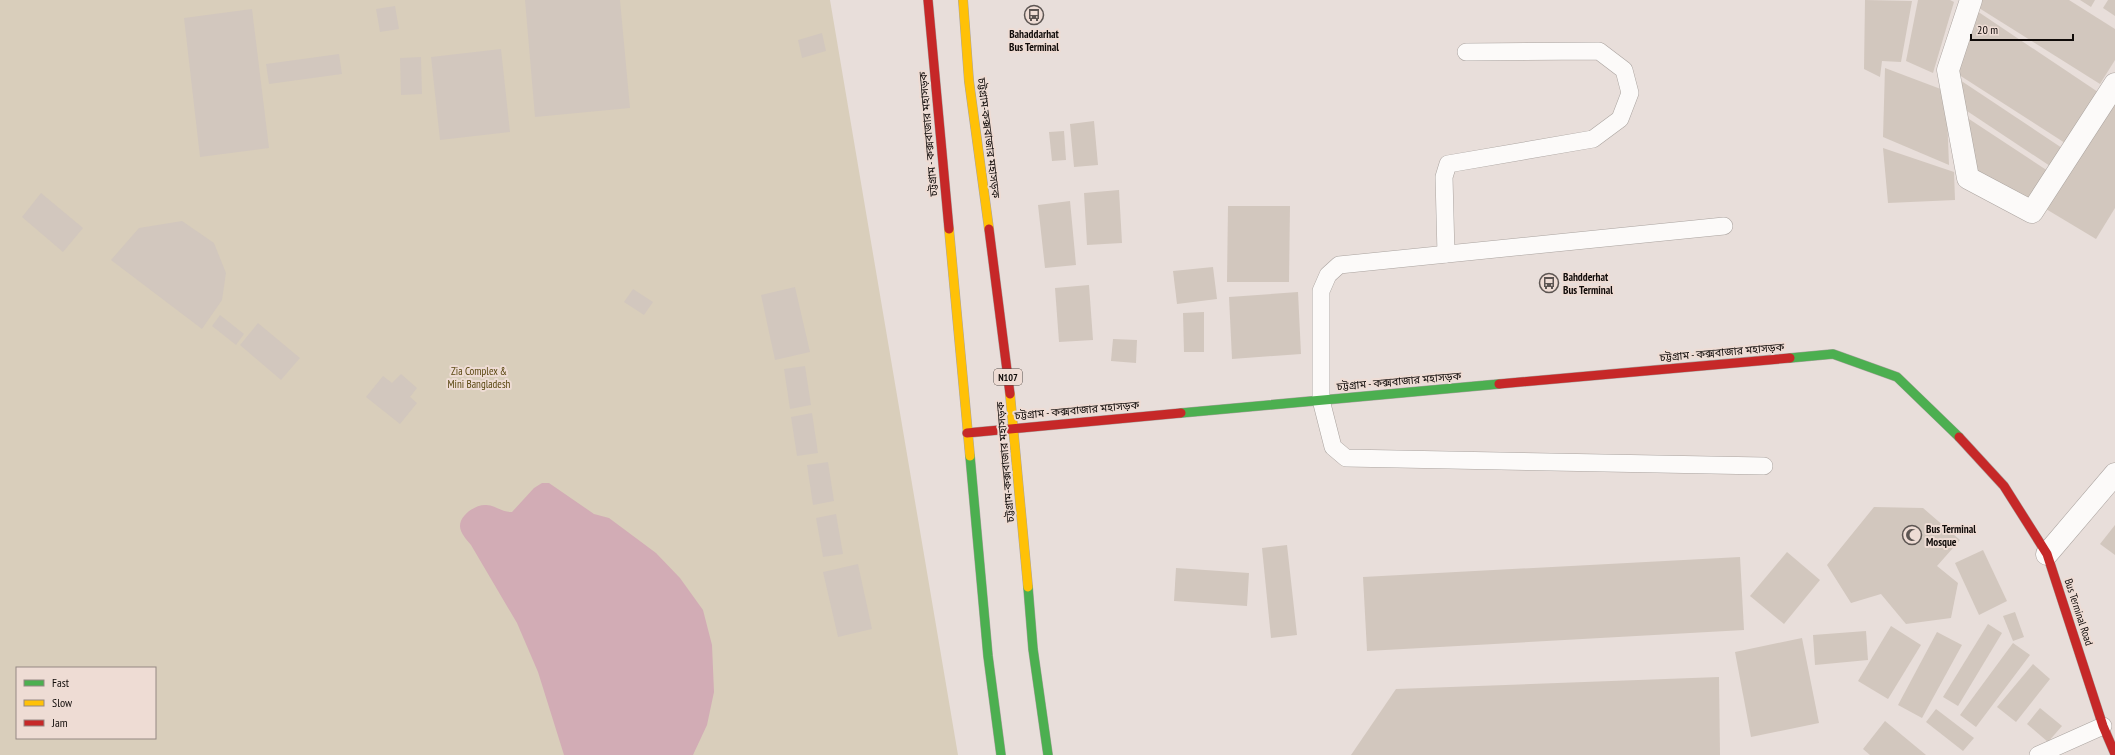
<svg xmlns="http://www.w3.org/2000/svg" width="2115" height="755" viewBox="0 0 2115 755" font-family="'PT Sans Narrow','Noto Sans Bengali',sans-serif">
	<style>
		.green { fill: #d9cebb; fill-rule: evenodd }
		.water { fill: #d2acb5 }
		.building { fill: #d2c7be }
		.lines { fill: none; stroke-linecap: round; stroke-linejoin: round }
		.lane-casing { stroke: #aaa39f; stroke-width: 18 }
		.street-casing { stroke: #aaa39f; stroke-width: 23 }
		.fast-casing { stroke: #aaa39f; stroke-width: 10 }
		.slow-casing { stroke: #aaa39f; stroke-width: 10 }
		.jam-casing { stroke: #aaa39f; stroke-width: 10 }
		.lane { stroke: #fcfaf9; stroke-width: 17 }
		.street { stroke: #fcfaf9; stroke-width: 22 }
		.fast { stroke: #4caf50; stroke-width: 9 }
		.slow { stroke: #ffc107; stroke-width: 9 }
		.jam { stroke: #c62828; stroke-width: 9 }
		.labels { text-anchor: middle; stroke-width: 4; stroke-linejoin: round; paint-order: stroke }
		.shield { fill: #eedcd4; stroke: #534a46; stroke-width: 1 }
		.shield-label { font-size: 10px; font-weight: bold; fill: #100b09 }
		.poi-label { font-size: 11px; font-weight: bold; fill: #100b09; stroke: #eedcd4; text-anchor: start }
		.street-label { font-size: 11px; fill: #100b09; stroke: #eedcd4 }
		.park-label { font-size: 11px; fill: #594610; stroke: #eedcd4 }
	</style>
	<rect width="100%" height="100%" fill="#e8deda"/>
	<!-- green -->
	<path class="green" d="M0,0h830l128,755h-958zM17,668h138v70h-138z"/>
	<!-- water -->
	<path class="water" d="M542,483h7l45,31 15,4 47,35 24,25 23,32 9,35 2,47 -7,33 -14,30h-129l-26,-83 -21,-49 -46,-78c-4,-5 -11,-12 -11,-19 0,-11 15,-21 25,-21 9,-1 18,8 27,7l22,-24z"/>
	<!-- building -->
	<g class="building">
		<polygon points="525,0 620,0 630,108 535,117"/>
		<polygon points="1865,0 1912,1 1901,62 1882,61 1880,77 1864,69"/>
		<polygon points="1918,0 1950,0 1954,2 1933,73 1906,61"/>
		<polygon points="1981,0 2069,0 2115,29 2115,60 2100,84 1979,8"/>
		<polygon points="2080,0 2095,0 2091,7"/>
		<polygon points="2108,0 2115,0 2115,16 2103,8"/>
		<polygon points="395,6 399,29 380,32 376,9"/>
		<polygon points="252,9 269,148 200,157 184,18"/>
		<polygon points="1977,11 2098,92 2065,143 1956,73"/>
		<polygon points="822,33 826,51 802,58 798,40"/>
		<polygon points="501,49 510,132 440,140 431,57"/>
		<polygon points="339,54 342,74 269,84 266,64"/>
		<polygon points="421,57 422,94 401,95 400,58"/>
		<polygon points="1885,68 1946,91 1949,165 1883,137"/>
		<polygon points="1960,80 2062,148 2050,166 1964,109"/>
		<polygon points="2115,96 2115,208 2096,239 2046,209"/>
		<polygon points="1966,117 2048,171 2028,204 1972,169"/>
		<polygon points="1094,121 1098,165 1074,167 1070,124"/>
		<polygon points="1064,131 1066,160 1052,161 1049,132"/>
		<polygon points="1883,148 1954,172 1955,200 1888,203"/>
		<polygon points="1119,190 1122,243 1087,245 1084,193"/>
		<polygon points="41,193 83,228 63,252 22,217"/>
		<polygon points="1070,201 1076,265 1045,268 1038,205"/>
		<polygon points="1228,206 1290,206 1289,282 1227,282"/>
		<polygon points="182,221 214,243 226,273 222,300 202,329 111,260 139,228"/>
		<polygon points="1213,267 1217,299 1177,304 1173,271"/>
		<polygon points="1089,285 1093,340 1059,342 1055,288"/>
		<polygon points="795,287 810,352 775,360 761,295"/>
		<polygon points="633,289 653,302 644,315 624,302"/>
		<polygon points="1298,292 1301,354 1232,359 1229,297"/>
		<polygon points="1204,312 1204,352 1184,352 1183,313"/>
		<polygon points="220,315 244,334 236,345 212,326"/>
		<polygon points="258,323 300,358 281,380 240,345"/>
		<polygon points="1113,339 1137,340 1136,363 1111,361"/>
		<polygon points="805,366 811,405 790,409 784,369"/>
		<polygon points="401,374 417,388 410,397 417,403 400,424 366,397 383,376 392,383"/>
		<polygon points="812,413 818,453 797,456 791,417"/>
		<polygon points="828,462 834,501 813,505 807,465"/>
		<polygon points="1874,507 1923,508 1960,540 1937,566 1958,583 1951,618 1906,624 1881,594 1851,603 1827,565"/>
		<polygon points="836,514 843,554 823,557 816,518"/>
		<polygon points="2115,525 2115,555 2100,544"/>
		<polygon points="1287,545 1297,635 1271,638 1262,548"/>
		<polygon points="1983,550 2007,601 1979,615 1955,563"/>
		<polygon points="1787,552 1820,580 1784,624 1750,596"/>
		<polygon points="1740,557 1744,630 1367,651 1363,577"/>
		<polygon points="858,564 872,629 838,637 823,572"/>
		<polygon points="1176,568 1249,573 1247,606 1174,601"/>
		<polygon points="2015,612 2024,637 2013,641 2003,616"/>
		<polygon points="1988,624 2002,633 1958,706 1943,697"/>
		<polygon points="1891,626 1921,645 1888,699 1858,681"/>
		<polygon points="1866,631 1868,660 1815,665 1813,635"/>
		<polygon points="1937,632 1962,645 1922,718 1898,705"/>
		<polygon points="1802,638 1819,723 1751,737 1735,652"/>
		<polygon points="2013,643 2030,655 1976,727 1960,715"/>
		<polygon points="2033,664 2050,679 2016,722 1997,707"/>
		<polygon points="1719,677 1720,755 1351,755 1396,689"/>
		<polygon points="2040,708 2062,726 2048,742 2027,724"/>
		<polygon points="1936,709 1974,738 1963,751 1926,722"/>
		<polygon points="1885,721 1926,755 1870,755 1863,749"/>
	</g>
	<g class="lines">
		<defs>
			<g id="lane">
				<polyline points="1724,226 1339,265 1328,275 1321,291 1321,400 1333,447 1346,458 1764,466"/>
				<polyline points="1446,254 1444,177 1448,164 1593,139 1620,119 1630,93 1624,70 1599,51 1466,52"/>
				<polyline points="2038,755 2103,726"/>
			</g>
			<g id="street">
				<polyline points="1971,0 1948,70 1968,178 2032,212 2115,84"/>
				<polyline points="2047,554 2115,474"/>
			</g>
			<g id="fast">
				<polyline points="1790,358 1833,354 1897,377 1959,437"/>
				<polyline points="1181,413 1499,384"/>
				<polyline points="970,456 988,656 1001,755"/>
				<polyline points="1028,587 1033,649 1048,755"/>
			</g>
			<g id="slow">
				<polyline points="963,0 969,81 989,229"/>
				<polyline points="949,229 970,456"/>
				<polyline points="1010,394 1028,587"/>
			</g>
			<g id="jam">
				<polyline points="928,0 949,229"/>
				<polyline points="989,229 1010,394"/>
				<polyline points="1499,384 1790,358"/>
				<polyline points="967,433 1181,413"/>
				<polyline points="1959,437 2004,486 2047,554 2103,726 2115,754"/>
			</g>
		</defs>
		<!-- lane casing -->
		<use href="#lane" class="lane-casing"/>
		<!-- street casing -->
		<use href="#street" class="street-casing"/>
		<!-- fast casing -->
		<use href="#fast" class="fast-casing"/>
		<!-- slow casing -->
		<use href="#slow" class="slow-casing"/>
		<!-- jam casing -->
		<use href="#jam" class="jam-casing"/>
		<!-- lane -->
		<use href="#lane" class="lane"/>
		<!-- street -->
		<use href="#street" class="street"/>
		<!-- fast -->
		<use href="#fast" class="fast"/>
		<!-- slow -->
		<use href="#slow" class="slow"/>
		<!-- jam -->
		<use href="#jam" class="jam"/>
	</g>
	<!-- icons -->
	<defs>
		<symbol id="bus-ring" viewBox="-11 -11 22 22"><circle r="9.5" fill="#eedcd4" stroke="#5c5552" stroke-width="1.5"/><path d="M-5-6H5V4H4V6H2V4H-2V6H-4V4H-5ZM-3.5-4V0h7V-4ZM-3.5 1.2v1.5H-2V1.2ZM2 1.2v1.5H3.5V1.2Z" fill="#5c5552"/></symbol>
		<symbol id="mosque-ring" viewBox="-11 -11 22 22"><circle r="9.5" fill="#eedcd4" stroke="#5c5552" stroke-width="1.5"/><path d="M3.5-4.9A6 6 0 1 0 3.5 4.9A5 5 0 1 1 3.5-4.9Z" fill="#5c5552"/></symbol>
	</defs>
	<g fill-rule="evenodd">
		<use href="#bus-ring" x="1023" y="4" width="22" height="22"/>
		<use href="#bus-ring" x="1538" y="272" width="22" height="22"/>
		<use href="#mosque-ring" x="1901" y="524" width="22" height="22"/>
	</g>
	<g class="labels">
		<!-- shield labels -->
		<rect class="shield" x="994" y="369" width="28" height="16" rx="3"/>
		<g class="shield-label">
			<text x="1008" y="381">N107</text>
		</g>
		<!-- poi labels -->
		<g class="poi-label">
			<text x="1034" y="38" text-anchor="middle">Bahaddarhat<tspan x="1034" dy="13">Bus Terminal</tspan></text>
			<text x="1563" y="281">Bahdderhat<tspan x="1563" dy="13">Bus Terminal</tspan></text>
			<text x="1926" y="533">Bus Terminal<tspan x="1926" dy="13">Mosque</tspan></text>
		</g>
		<!-- street labels -->
		<g class="street-label">
			<text transform="translate(928 134) rotate(-95)" y="4">চট্টগ্রাম - কক্সবাজার মহাসড়ক</text>
			<text transform="translate(989 138) rotate(83)" y="4">চট্টগ্রাম-কক্সবাজার মহাসড়ক</text>
			<text transform="translate(1722 352) rotate(-5)" y="4">চট্টগ্রাম - কক্সবাজার মহাসড়ক</text>
			<text transform="translate(1399 381) rotate(-5)" y="4">চট্টগ্রাম - কক্সবাজার মহাসড়ক</text>
			<text transform="translate(1077 410) rotate(-5)" y="4">চট্টগ্রাম - কক্সবাজার মহাসড়ক</text>
			<text transform="translate(1005 462) rotate(-95)" y="4">চট্টগ্রাম-কক্সবাজার মহাসড়ক</text>
			<text transform="translate(2079 612) rotate(72)" y="4">Bus Terminal Road</text>
		</g>
		<!-- park labels -->
		<g class="park-label">
			<text x="479" y="375">Zia Complex &amp;<tspan x="479" dy="13">Mini Bangladesh</tspan></text>
		</g>
	</g>
	<!-- legend -->
	<rect x="16" y="667" width="140" height="72" fill="#eedcd4" stroke="#958883"/>
	<rect x="24" y="680" width="20" height="6" fill="#4caf50" stroke="#958883"/>
	<text x="52" y="687" font-size="12" fill="#100b09">Fast</text>
	<rect x="24" y="700" width="20" height="6" fill="#ffc107" stroke="#958883"/>
	<text x="52" y="707" font-size="12" fill="#100b09">Slow</text>
	<rect x="24" y="720" width="20" height="6" fill="#c62828" stroke="#958883"/>
	<text x="52" y="727" font-size="12" fill="#100b09">Jam</text>
	<!-- scale -->
	<path d="M1971 34v6h102v-6" fill="none" stroke="#100b09" stroke-width="2"/>
	<text x="1977" y="34" font-size="12" fill="#100b09" stroke="#eedcd4" stroke-width="3" paint-order="stroke">20 m</text>
</svg>
